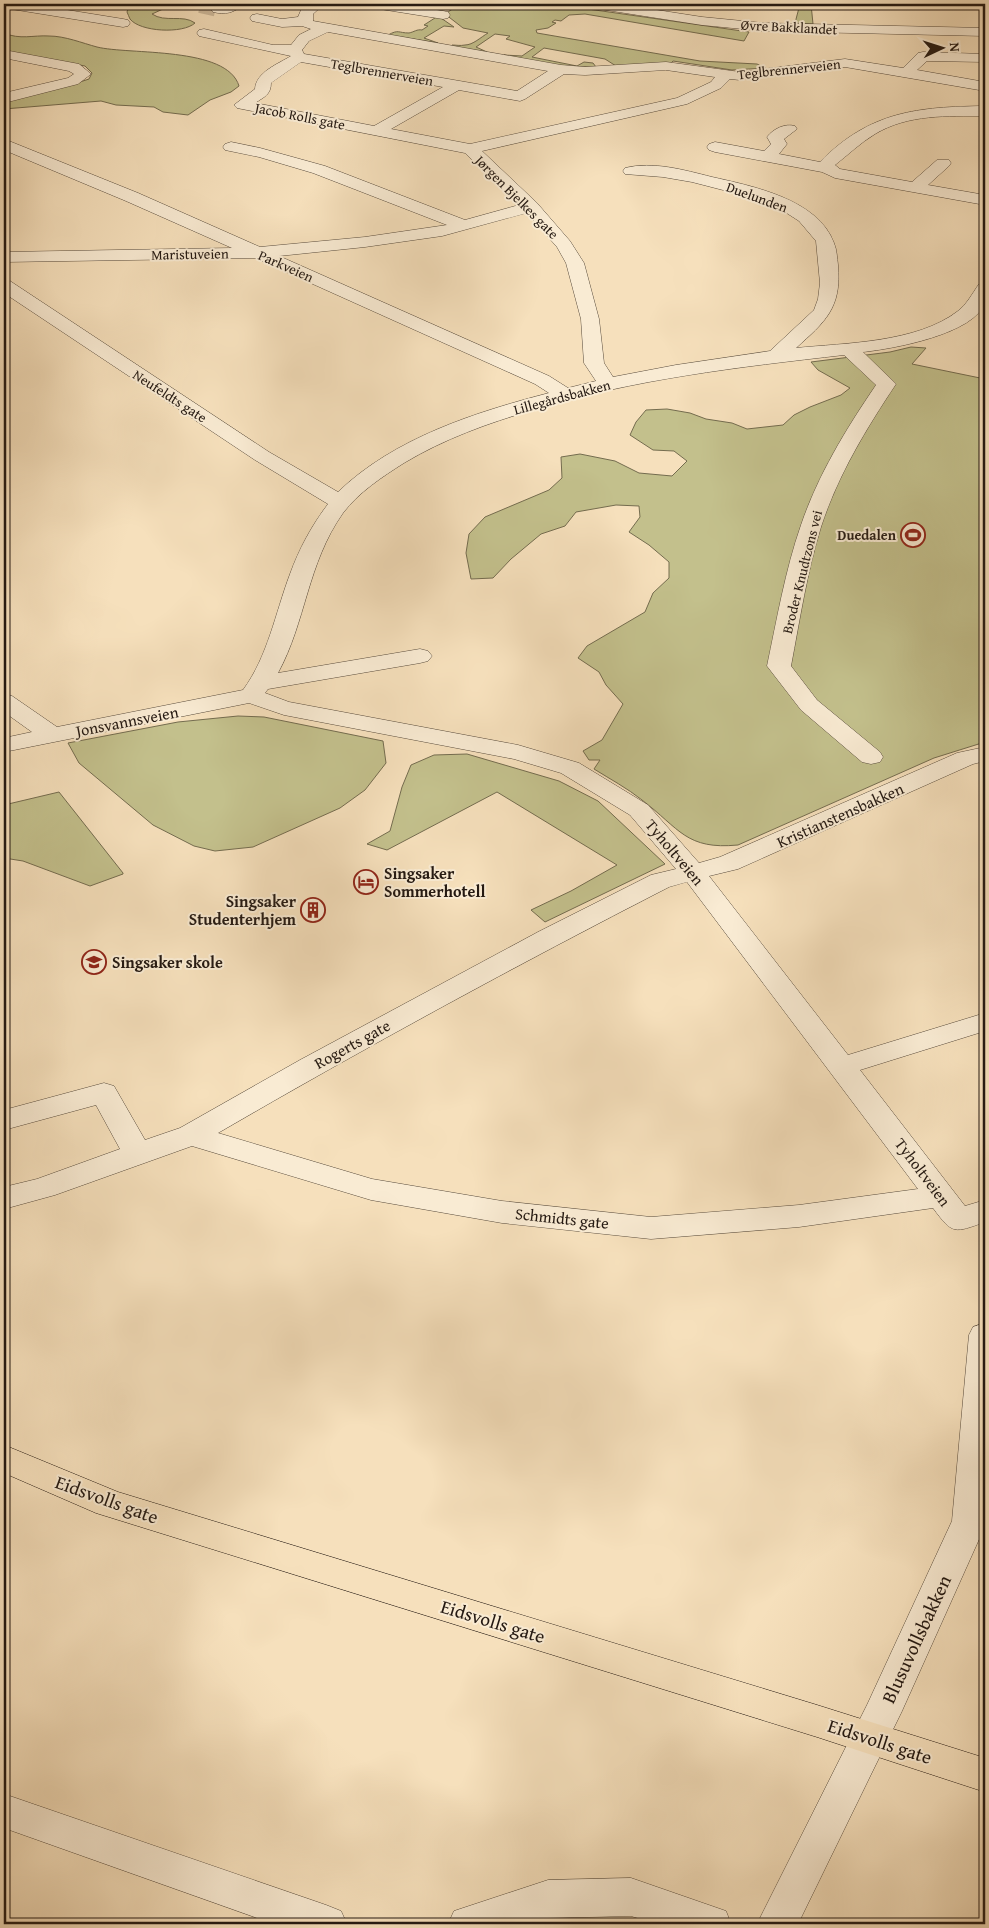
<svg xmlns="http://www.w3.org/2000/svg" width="989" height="1928" viewBox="0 0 989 1928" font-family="'Gentium Book Plus',serif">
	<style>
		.green { fill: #c3c08c; stroke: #746c4f }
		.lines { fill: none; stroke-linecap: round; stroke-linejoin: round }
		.minor-tunnel { stroke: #ccb89a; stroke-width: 16; stroke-dasharray: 16 8; stroke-linecap: butt }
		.minor-casing { stroke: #584b3c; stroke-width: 1 }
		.major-casing { stroke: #241912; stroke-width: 1 }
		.minor { fill: #f9ebd3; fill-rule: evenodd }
		.major { fill: #f6e0bc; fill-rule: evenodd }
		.labels { text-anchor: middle; stroke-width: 4; stroke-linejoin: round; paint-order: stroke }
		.far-street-label { font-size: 14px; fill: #241912; stroke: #f9ebd3 }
		.far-poi-label { font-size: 14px; font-weight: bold; fill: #241912; stroke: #f9ebd3; text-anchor: end }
		.street-label { font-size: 16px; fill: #241912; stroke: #f9ebd3 }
		.poi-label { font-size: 16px; font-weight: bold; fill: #241912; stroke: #f9ebd3; text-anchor: start }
		.near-street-label { font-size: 19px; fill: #241912; stroke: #f9ebd3 }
	</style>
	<rect width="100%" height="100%" fill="#f6e0bc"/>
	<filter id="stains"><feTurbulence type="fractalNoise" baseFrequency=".004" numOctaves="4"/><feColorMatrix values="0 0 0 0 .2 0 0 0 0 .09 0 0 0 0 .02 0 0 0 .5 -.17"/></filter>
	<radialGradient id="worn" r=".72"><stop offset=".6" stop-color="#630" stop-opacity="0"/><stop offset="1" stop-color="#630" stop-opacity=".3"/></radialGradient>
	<!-- green -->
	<g class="green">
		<path d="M104,4h70l-22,10c13,9 31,0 43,9 -12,11 -55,9 -65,-4 -1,-2 -2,-5 -3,-7l2,-7 -7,2z"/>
		<path d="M460,4h93l196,28 -5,9 -159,-27 -16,1 -8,6 -6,-1 -3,2 4,1 -8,5 -12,2 1,3 163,28 57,3 9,4 -34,2 -59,-9 -2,2 -55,3 -11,-7 -61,-11 -12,9 45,9 7,-4 9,1 3,4h-29l-63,-12 18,1 13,-9 -29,-8 4,-3 -15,-2 -19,13 11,5 -34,-5 -1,-2c4,0 8,1 13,0 8,0 16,-8 23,-12l-25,-5 -18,-14z"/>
		<polygon points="800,4 811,4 813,24 795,23"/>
		<path d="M438,16l16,11 -10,-1 -20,12 14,5 -50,-8c11,-6 10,-2 21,-2 5,-1 8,-4 13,-3l6,-4 -4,-1z"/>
		<path d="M4,33c16,7 29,2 45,3 16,0 33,7 48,11 32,8 130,-1 142,39l-8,6 -21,8 -22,15 -25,-3 -9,-5 -38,-2 -15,-4 -97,8v-8l67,-16 18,-6 3,-6 -7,-7 -81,-15z"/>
		<path d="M911,347l15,1 -14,16 73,15v363l-51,16 -196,87c-52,5 -58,-16 -96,-45 -15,-12 -32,-21 -48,-31l6,-9h-11l-6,-9 19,-11 21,-36 -17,-19 -7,-13 -21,-14 9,-12 58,-34 8,-19 16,-15v-16l-20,-17 -20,-13 11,-15 -1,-11 -23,-1 -40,7 -11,14 -24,8 -30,25 -18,19 -22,1 -5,-26 3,-19 16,-17 64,-27 13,-12 -1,-21 19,-3 35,7 24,12 33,3 15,-15 -13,-10 -21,-1 -23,-15 6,-13 10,-12 21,-1 23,4 16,6 26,4 15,6 36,-4 11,-10 16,-8 31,-12 9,-7 -32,-18 -7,-8 79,-10z"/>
		<polygon points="238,716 264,717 383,741 386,763 365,790 340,808 253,847 215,851 194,846 153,825 79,763 68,743 178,722"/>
		<polygon points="467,754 559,781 598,801 665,864 545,922 531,910 571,891 617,865 497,792 387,850 367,844 390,831 402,787 411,765 434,755"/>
		<polygon points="59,792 123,873 123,874 90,886 23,861 4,858 4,805"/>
	</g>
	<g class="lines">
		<!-- minor-tunnel -->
		<polyline class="minor-tunnel" points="200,5 218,9"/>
		<defs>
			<g id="minor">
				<polygon points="4,4 30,4 123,19 128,20 130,23 128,26 123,27 5,8"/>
				<polygon points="185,4 206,4 207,5 200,9 187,7"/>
				<path d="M226,4h17c-8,9 -18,11 -30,8l-2,-3 2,-3z"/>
				<path d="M309,4h15l-11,10v7l248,44 24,2 81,-5 74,10 105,-13 58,9 15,-15 5,-1 62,2v8l-58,-1 -10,9 68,12v9l-140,-24 -105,13 -10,-1 -9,9 -34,16 -205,47 55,52 33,38 14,22 15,56 5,44 9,14 63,-12 94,-14 44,-41 4,-11 2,-16 -4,-42 -17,-20 -14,-9 -31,-14 -62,-16 -29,-5 -38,-3 -2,-3 2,-3c28,-7 59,2 87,9 40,9 106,22 122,66 3,7 3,15 4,22 4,43 -13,57 -42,83 49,-5 121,-5 162,-37 9,-7 14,-17 21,-27l6,-1c0,5 2,14 0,19 -9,32 -93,47 -122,50l33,32c-30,45 -58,91 -75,143 -14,45 -21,92 -30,139l26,34 63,52 3,5 -3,5 -9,2 -9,-2 -61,-52 -34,-44c10,-47 18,-95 34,-141 17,-50 45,-96 75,-140l-32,-30c-105,12 -210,24 -311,55 -45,13 -89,29 -129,53 -22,14 -45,29 -61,50 -36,51 -37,109 -65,160l142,-24 8,2 4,5 -4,5 -8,2 -152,26 -3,4 24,9 229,43 61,18 69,42 51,58 21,-6 237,-104 28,-6v14l-12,3 -235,105 -29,7 139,179 137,-42v18l-125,39 105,136 20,-6v22c-31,11 -32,13 -52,-14l-134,19 -148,12 -149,-16 -131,-23 -179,-54 -137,49 -51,14v-22l33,-8 83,-30 -24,-44 -92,25v-20l100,-27 10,3 31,54 35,-12 120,-68 238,-128 113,-57 25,-6 -46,-54 -69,-42 -47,-14 -230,-44 -35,-12 -245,49v-14l28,-6 -28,-20v-18l8,2 45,31 186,-37c25,-34 32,-76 47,-116 9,-25 22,-49 38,-70l-73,-44 -251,-167v-13l6,1 259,171 69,40c56,-54 138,-80 211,-99l-14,-9 -280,-126 -251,4v-10l228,-4 -106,-47 -122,-51v-11l134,54 122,54 105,-10 82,-12 -134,-52 -54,-16 -34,-7 -2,-3 2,-3 6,-2 29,6 65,18 140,54 54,-15 -54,-52 -228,-45 -3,-3 21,-16c1,-17 23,-25 36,-33l-92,-20 -2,-3 2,-3 5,-1 69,16h18l8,-10 12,-6 -9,-3 -20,1 -30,-6 -2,-3 2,-3 5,-1 25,5 16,-2 3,-7zM328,32l220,39 -31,20 -213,-37 -2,-4 7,-9zM301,62l142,25 -69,39 -119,-23c9,-6 16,-8 16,-20zM666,70l49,7 -4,5 -34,16 -207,46 -79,-15 68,-39 61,11 5,-2 39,-25 21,1zM527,213l30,34 9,16 15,56 3,44 12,18 -28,7 -19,-12 -270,-120 86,-9 77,-11zM687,882l231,307 -119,16 -148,12 -149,-16 -130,-22 -154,-46c148,-86 299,-168 451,-246z"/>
				<polygon points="367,4 399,4 443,11 448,12 450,15 448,18 443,19 374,8"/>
				<polygon points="586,4 618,4 702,17 763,23 985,28 985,36 763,31 702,25 593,8"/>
				<polygon points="4,50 79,64 91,74 78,84 4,103 4,93 68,78 74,74 69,71 4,58"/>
				<path d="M985,106v10c-37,0 -77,-2 -110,18 -15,9 -27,21 -40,31l5,4 72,13 25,-22h12l2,3 -2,3 -21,19 57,10v10l-150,-27 -13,-6 -107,-20 -6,-2 -2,-3 2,-3 6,-2 49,9 7,-7 -4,-7c6,-8 18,-14 28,-11l2,3 -13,10 3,5 -8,10 41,8c50,-51 98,-55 165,-56z"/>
				<polygon points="985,1323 985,1526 902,1711 798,1924 757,1924 867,1705 952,1521 969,1335 973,1327"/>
				<polygon points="4,1794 326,1905 341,1911 347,1924 274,1924 4,1828"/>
				<polygon points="631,1878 726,1911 731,1924 657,1924 631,1916 548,1918 527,1924 448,1924 454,1911 548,1880"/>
			</g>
			<polygon id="major" points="4,1445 118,1492 817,1705 985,1758 985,1792 817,1737 96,1513 4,1473"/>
		</defs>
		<!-- minor casing -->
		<use href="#minor" class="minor-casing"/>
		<!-- major casing -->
		<use href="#major" class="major-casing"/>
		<!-- minor -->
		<use href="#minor" class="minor"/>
		<!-- major -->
		<use href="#major" class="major"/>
	</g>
	<!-- icons -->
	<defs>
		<symbol id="stadium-ring" viewBox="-11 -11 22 22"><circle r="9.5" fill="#f9ebd3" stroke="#8f2418" stroke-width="1.5"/><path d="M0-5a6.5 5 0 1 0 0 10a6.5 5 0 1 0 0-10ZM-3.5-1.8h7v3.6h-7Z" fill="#8f2418"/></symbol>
		<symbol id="hotel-ring" viewBox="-11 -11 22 22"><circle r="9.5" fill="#f9ebd3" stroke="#8f2418" stroke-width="1.5"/><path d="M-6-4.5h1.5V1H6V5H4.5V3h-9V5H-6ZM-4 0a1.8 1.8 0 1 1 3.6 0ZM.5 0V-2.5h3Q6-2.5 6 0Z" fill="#8f2418"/></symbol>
		<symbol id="building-ring" viewBox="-11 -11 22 22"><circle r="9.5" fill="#f9ebd3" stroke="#8f2418" stroke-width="1.5"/><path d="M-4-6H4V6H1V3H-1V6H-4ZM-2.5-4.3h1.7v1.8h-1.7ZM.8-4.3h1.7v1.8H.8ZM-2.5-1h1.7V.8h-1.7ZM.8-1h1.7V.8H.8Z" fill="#8f2418"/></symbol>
		<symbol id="school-ring" viewBox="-11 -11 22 22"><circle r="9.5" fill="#f9ebd3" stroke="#8f2418" stroke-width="1.5"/><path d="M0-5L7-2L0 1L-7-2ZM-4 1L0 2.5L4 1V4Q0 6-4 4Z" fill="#8f2418"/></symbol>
	</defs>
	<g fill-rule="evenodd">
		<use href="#stadium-ring" x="899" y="521" width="28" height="28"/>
		<use href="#hotel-ring" x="352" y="868" width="28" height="28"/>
		<use href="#building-ring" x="299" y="896" width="28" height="28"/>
		<use href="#school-ring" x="80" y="948" width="28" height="28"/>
	</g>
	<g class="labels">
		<!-- far-street labels -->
		<g class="far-street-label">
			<text transform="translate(789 27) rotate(3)" y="5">Øvre Bakklandet</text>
			<text transform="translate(789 69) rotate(-6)" y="5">Teglbrennerveien</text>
			<text transform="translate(382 72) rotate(10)" y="5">Teglbrennerveien</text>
			<text transform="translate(300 116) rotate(11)" y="5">Jacob Rolls gate</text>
			<text transform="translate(517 197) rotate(45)" y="5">Jørgen Bjelkes gate</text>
			<text transform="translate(757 197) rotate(20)" y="5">Duelunden</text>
			<text transform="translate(190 254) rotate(-1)" y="5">Maristuveien</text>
			<text transform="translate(286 266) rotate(24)" y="5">Parkveien</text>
			<text transform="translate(170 396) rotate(33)" y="5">Neufeldts gate</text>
			<text transform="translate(562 397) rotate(-15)" y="5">Lillegårdsbakken</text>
			<text transform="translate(802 572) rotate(-76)" y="5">Broder Knudtzons vei</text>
		</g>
		<!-- far-poi labels -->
		<g class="far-poi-label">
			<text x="896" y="540">Duedalen</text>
		</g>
		<!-- street labels -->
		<g class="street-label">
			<text transform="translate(127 721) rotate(-11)" y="6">Jonsvannsveien</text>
			<text transform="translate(840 815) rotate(-24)" y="6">Kristianstensbakken</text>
			<text transform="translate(675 852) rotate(50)" y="6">Tyholtveien</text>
			<text transform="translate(352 1044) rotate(-29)" y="6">Rogerts gate</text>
			<text transform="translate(923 1172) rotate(53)" y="6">Tyholtveien</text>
			<text transform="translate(562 1218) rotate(6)" y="6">Schmidts gate</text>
		</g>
		<!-- poi labels -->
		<g class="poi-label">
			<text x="384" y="879">Singsaker<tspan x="384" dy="18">Sommerhotell</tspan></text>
			<text x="296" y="907" text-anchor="end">Singsaker<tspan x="296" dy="18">Studenterhjem</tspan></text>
			<text x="112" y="968">Singsaker skole</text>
		</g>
		<!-- near-street labels -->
		<g class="near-street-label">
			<text transform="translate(107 1499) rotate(20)" y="7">Eidsvolls gate</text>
			<text transform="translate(493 1621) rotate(17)" y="7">Eidsvolls gate</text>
			<text transform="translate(916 1639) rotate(-65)" y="7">Blusuvollsbakken</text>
			<text transform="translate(880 1741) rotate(18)" y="7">Eidsvolls gate</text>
		</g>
	</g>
	<!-- margin -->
	<rect width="989" height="1928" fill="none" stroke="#f6e0bc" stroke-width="20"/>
	<rect x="5" y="5" width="979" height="1918" fill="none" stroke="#241912" stroke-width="2.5"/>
	<rect x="10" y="10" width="969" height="1908" fill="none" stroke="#241912"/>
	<!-- north arrow -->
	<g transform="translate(942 48) rotate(86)" stroke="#f9ebd3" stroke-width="4" paint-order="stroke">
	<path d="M0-4L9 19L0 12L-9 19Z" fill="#241912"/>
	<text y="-8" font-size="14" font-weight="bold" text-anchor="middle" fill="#241912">N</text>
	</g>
	<rect width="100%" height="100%" filter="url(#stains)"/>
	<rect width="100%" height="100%" fill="url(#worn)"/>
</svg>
